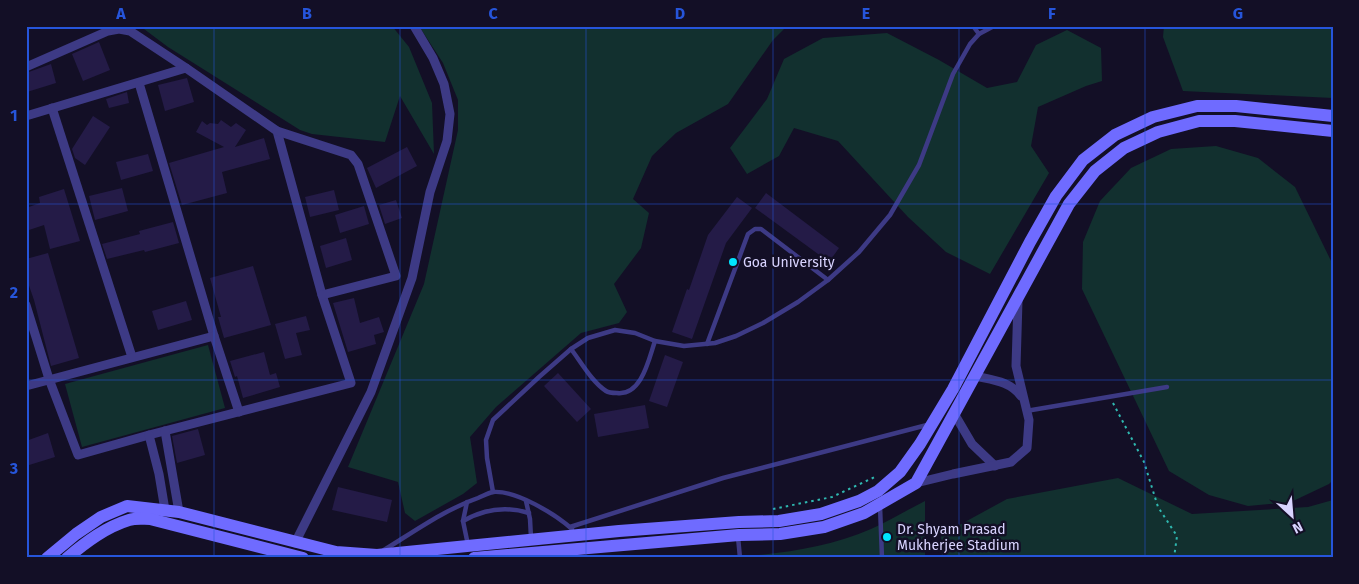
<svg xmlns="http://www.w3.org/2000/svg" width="1359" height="584" viewBox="0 0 1359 584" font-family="'Fira Sans',sans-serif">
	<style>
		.green { fill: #12302f }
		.building { fill: #241b47 }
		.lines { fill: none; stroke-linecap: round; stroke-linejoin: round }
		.path { stroke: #2fb8b0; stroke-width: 2; stroke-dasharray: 2.5 4; stroke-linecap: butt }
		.service { stroke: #3d3a85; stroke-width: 4.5 }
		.minor { stroke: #3d3a85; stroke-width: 9 }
		.secondary { stroke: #6f6bff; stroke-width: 12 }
		.grid { fill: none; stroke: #2655da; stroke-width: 1; stroke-opacity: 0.55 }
		.poi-dot { fill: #00e5ff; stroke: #130f26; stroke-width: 2 }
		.labels { text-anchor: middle; stroke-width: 5; stroke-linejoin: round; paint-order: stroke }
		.poi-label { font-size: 14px; fill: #d9d4ff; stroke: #130f26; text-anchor: start }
		.neatline { fill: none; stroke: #2655da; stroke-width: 2 }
		.grid-label { font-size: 16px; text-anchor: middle; font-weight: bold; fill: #2655da }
	</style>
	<rect width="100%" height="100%" fill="#130f26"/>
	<!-- green -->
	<g class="green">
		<polygon points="140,26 392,26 409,47 432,103 434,154 400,96 385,142 312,134 300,130 168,47"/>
		<polygon points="419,26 787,26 773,40 728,104 676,133 652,156 633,199 649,213 641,248 614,284 627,312 619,323 581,333 496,407 470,437 477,483 463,494 415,521 405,513 398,482 348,467 424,284 458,130 458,100 443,63"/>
		<polygon points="1164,26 1333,26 1333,98 1183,91 1163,37"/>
		<polygon points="1067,30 1101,48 1102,81 1086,86 1038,107 1031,146 1049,173 990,274 946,252 908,217 838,141 794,128 779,156 747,174 730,148 767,99 784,59 823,38 887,33 939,60 987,88 1017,82 1036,45"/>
		<polygon points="1216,146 1258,158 1295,187 1333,265 1333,480 1329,484 1291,502 1248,506 1209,495 1169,471 1082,289 1083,242 1100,201 1131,168 1171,149"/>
		<polygon points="208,345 225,408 82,447 65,384"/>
		<polygon points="1118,478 1192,514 1308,507 1333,500 1333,558 942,558 941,535 1007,499"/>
		<path d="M925,501v57h-207c51,-3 105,-8 153,-29 18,-8 36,-19 54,-28z"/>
	</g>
	<!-- building -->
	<g class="building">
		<polygon points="99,42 110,70 83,81 72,54"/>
		<polygon points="51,64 56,83 27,92 26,73"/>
		<polygon points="187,78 194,102 165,111 158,85"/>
		<polygon points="127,92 129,103 109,108 106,99"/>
		<polygon points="93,116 110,127 85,165 75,158 72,149"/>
		<polygon points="221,120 231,127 236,123 246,130 235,147 264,138 270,159 222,172 227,193 182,205 169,163 224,147 196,132 202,121 207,125 210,123 218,124"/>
		<polygon points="407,147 417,166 376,188 367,168"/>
		<polygon points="148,154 153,171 121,180 116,162"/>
		<polygon points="122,188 128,211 95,220 89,196"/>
		<polygon points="64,189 80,241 50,249 44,225 26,231 26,208 40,203 39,197"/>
		<polygon points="334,190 339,210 310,217 305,197"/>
		<polygon points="766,193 839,248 829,262 755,208"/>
		<polygon points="737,197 752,208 726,243 692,339 672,332 687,289 689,290 708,235"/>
		<polygon points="396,200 402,218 385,224 379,205"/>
		<polygon points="364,206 369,224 340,233 335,215"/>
		<polygon points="173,222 179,243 145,252 144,250 107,259 102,244 140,234 139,231"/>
		<polygon points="346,238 352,260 326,268 320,246"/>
		<polygon points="48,253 79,358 51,366 34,300 26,277 26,259"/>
		<polygon points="253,266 271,325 224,338 218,317 221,317 210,278"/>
		<polygon points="354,298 360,323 379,317 384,332 374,335 376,344 348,352 333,303"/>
		<polygon points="186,301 192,320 158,330 152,311"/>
		<polygon points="306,316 310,330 296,333 302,355 285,359 275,324"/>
		<polygon points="264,352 270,375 276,373 280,387 243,398 237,376 235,377 230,361"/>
		<polygon points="665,355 683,362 667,407 649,401"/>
		<polygon points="558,373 591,409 577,422 544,386"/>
		<polygon points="645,405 649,428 598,437 594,414"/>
		<polygon points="198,429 205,455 177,463 172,436"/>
		<polygon points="48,433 55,457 26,466 26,441"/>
		<polygon points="338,487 392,500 387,522 332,510"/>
	</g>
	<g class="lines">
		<!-- path -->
		<g class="path">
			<polyline points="1113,403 1144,462 1158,507 1177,536 1174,558"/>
			<polyline points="773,509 832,497 877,476"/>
		</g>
		<!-- service -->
		<g class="service">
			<polyline points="973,26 979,34"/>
			<polyline points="707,344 748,234 755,229 761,229 828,280"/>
			<path d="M571,349c10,13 21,33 35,42 3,2 8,2 11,2 25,3 32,-35 38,-52"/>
			<polyline points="1026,411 1167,387"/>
			<polyline points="493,492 487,458 486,440 493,420 539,377 571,349 588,338 615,330 635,333 655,341 684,346 715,343 736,336 763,323 798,302 828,280 859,252 890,215 919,165 953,74 970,44 979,34 994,26"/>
			<polyline points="526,501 530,519 531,538"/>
			<polyline points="467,502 463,521 468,545"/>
			<polyline points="880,506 882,558"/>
			<path d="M463,521c21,-12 43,-15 66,-8"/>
			<polyline points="570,527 723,478 927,425"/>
			<polyline points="738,537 740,558"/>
			<path d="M384,550c31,-19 60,-40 94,-52 5,-2 10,-5 15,-6 23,-2 62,22 79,37"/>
		</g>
		<!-- minor -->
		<g class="minor">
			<polyline points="26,67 108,31 119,29 130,31 186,68"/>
			<polyline points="139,83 214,336 239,412"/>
			<polyline points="52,108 132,357"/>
			<polyline points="26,116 186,68 277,131 322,295 351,383 149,435 78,455 49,379 26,305"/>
			<polyline points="277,131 351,155 358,164 396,276 322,295"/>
			<path d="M975,376c17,4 35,5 46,20"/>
			<polyline points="26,386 214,336"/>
			<polyline points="955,415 972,444 995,466"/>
			<polyline points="165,431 179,512"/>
			<polyline points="149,435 159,474 165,510"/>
			<polyline points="916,483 953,474 1011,462 1027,448 1029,420 1016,366 1018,301"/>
			<polyline points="295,543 371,392 412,278 430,192 447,141 450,114 444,84 433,58 414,26"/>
		</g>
		<!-- secondary -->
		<g class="secondary">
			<polyline points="47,558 76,534 101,517 127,506 179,512 336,552 377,555 619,531 739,522 779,521 821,514 859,501 878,491 900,472 920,444 953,389 1030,242 1056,196 1083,160 1115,135 1153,117 1197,106 1236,106 1333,116"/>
			<path d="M67,558c19,-16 39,-31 62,-38 7,-2 14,-1 21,-1l153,39"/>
			<polyline points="474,558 739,535 780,534 824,527 864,513 916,483 1069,204 1095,171 1124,148 1158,132 1199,121 1235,121 1333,131"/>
		</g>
	</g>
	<!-- grid -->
	<path class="grid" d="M214,26v532M400,26v532M586,26v532M773,26v532M959,26v532M1145,26v532M26,204h1307M26,380h1307"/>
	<!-- markers -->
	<g class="poi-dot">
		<circle cx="733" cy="262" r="5"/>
		<circle cx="887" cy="537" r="5"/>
	</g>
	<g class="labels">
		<!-- poi labels -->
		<g class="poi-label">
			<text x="743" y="267">Goa University</text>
			<text x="897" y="534">Dr. Shyam Prasad<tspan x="897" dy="16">Mukherjee Stadium</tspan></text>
		</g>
	</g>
	<!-- border -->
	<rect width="1359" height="584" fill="none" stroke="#130f26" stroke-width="55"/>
	<!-- north arrow -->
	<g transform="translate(1292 516) rotate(154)" stroke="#130f26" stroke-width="4" paint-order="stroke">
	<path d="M0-4L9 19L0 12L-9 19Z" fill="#d9d4ff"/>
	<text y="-8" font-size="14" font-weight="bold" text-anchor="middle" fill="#d9d4ff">N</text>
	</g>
	<rect x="28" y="28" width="1304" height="528" class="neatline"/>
	<g class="grid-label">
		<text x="121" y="19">A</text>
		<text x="307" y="19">B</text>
		<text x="493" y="19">C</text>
		<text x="680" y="19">D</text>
		<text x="866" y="19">E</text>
		<text x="1052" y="19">F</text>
		<text x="1238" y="19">G</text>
		<text x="14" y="121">1</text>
		<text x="14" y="298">2</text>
		<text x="14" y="474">3</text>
	</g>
</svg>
